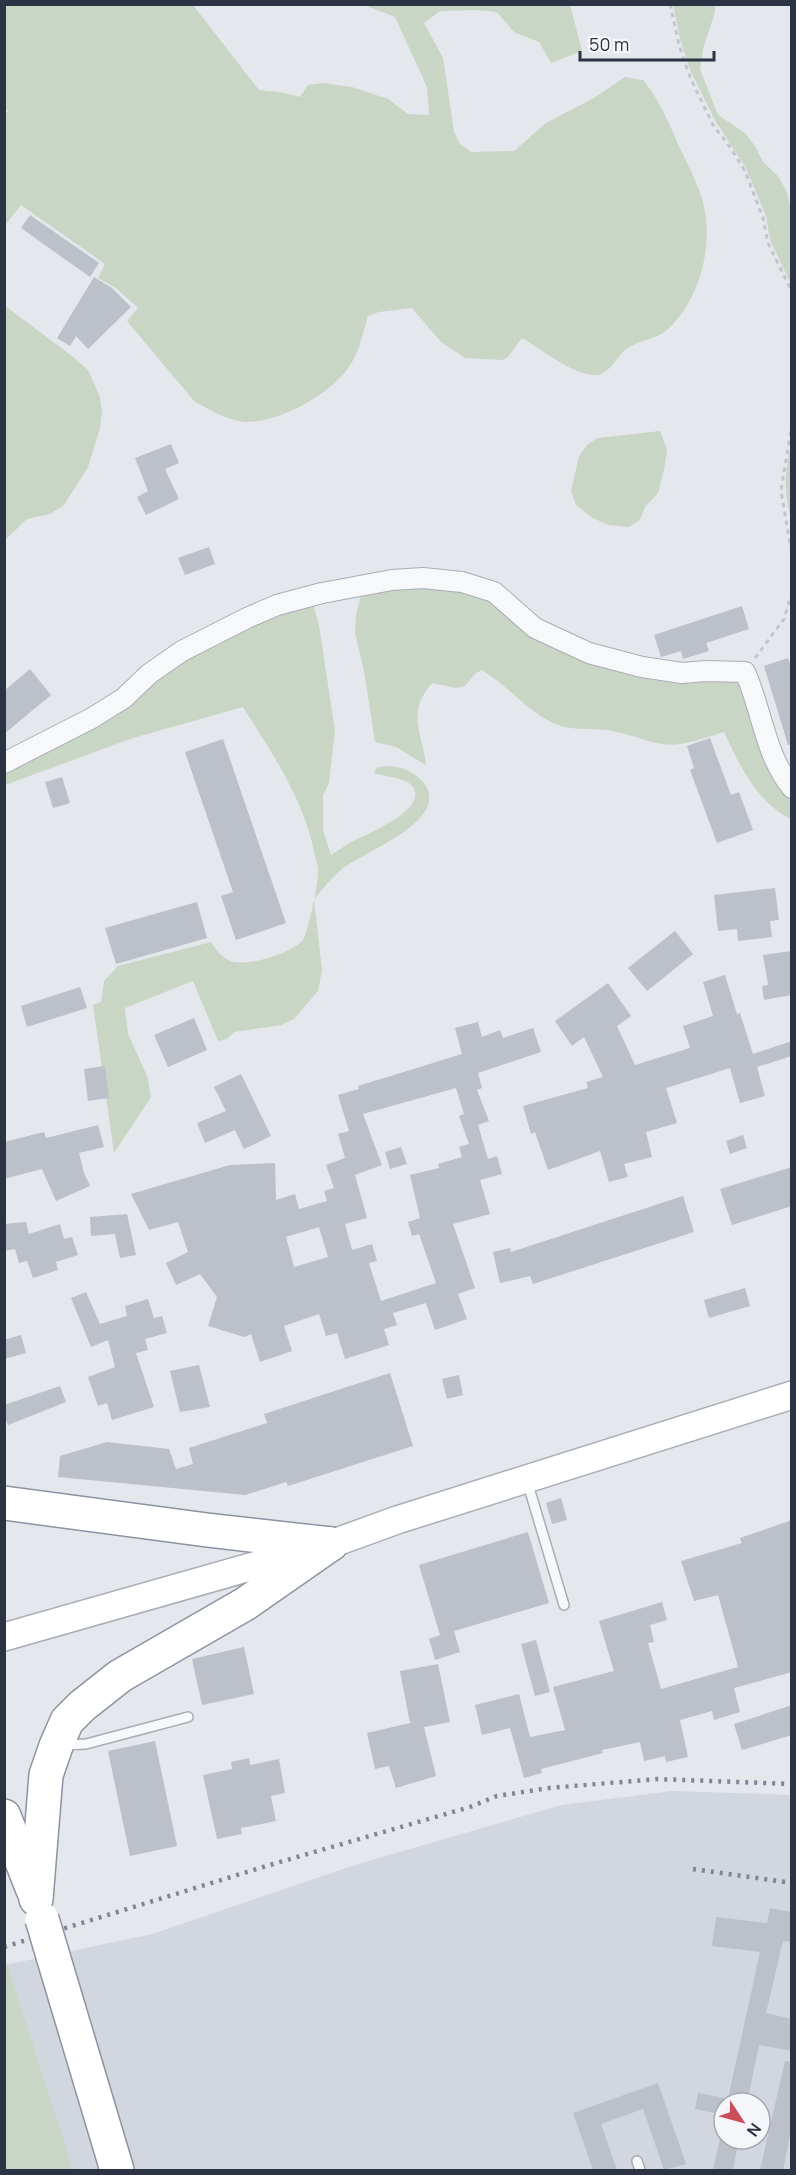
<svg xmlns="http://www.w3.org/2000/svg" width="796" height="2175" viewBox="0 0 796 2175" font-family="Manrope,sans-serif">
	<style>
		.built { fill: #d2d6de; fill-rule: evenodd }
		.green { fill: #c9d5c5 }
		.building { fill: #bbc0c9; fill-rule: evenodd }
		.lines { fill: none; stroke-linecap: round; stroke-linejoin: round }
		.lane-casing { stroke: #a9adb6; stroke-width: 12 }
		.street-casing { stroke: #a9adb6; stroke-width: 22 }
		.secondary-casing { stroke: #a9adb6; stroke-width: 30 }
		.highway-casing { stroke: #8c93a2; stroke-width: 36 }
		.path { stroke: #c2c5cb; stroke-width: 3; stroke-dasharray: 4.5 4.5; stroke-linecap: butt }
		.lane { stroke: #f7f8fa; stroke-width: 9 }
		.street { stroke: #f7f8fa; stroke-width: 20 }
		.secondary { stroke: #fff; stroke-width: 27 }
		.highway { stroke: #fff; stroke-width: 33 }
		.rail { stroke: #7e8595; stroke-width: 4.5; stroke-dasharray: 3 6; stroke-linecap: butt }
		.highway-bridge-casing { stroke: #8c93a2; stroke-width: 36; stroke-linecap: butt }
		.highway-bridge { stroke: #fff; stroke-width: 33 }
	</style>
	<rect width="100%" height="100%" fill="#e4e7ec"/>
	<!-- built -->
	<path class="built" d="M672,1791l119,4v375h-786v-205l147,-31 206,-70 204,-59zM724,2103h36v36h-36z"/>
	<!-- green -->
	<g class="green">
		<path d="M5,4l188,1 66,85 20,2 21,5 8,-12 15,-2 29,4 36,12 20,15 21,1 -2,-28 -32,-70 -31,-12h206l12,46 -31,12 -12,-21 -25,-10 -17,-20 -21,-2 -36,1 -16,12 19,35 11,74 6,12 11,8 43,-1 32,-28 48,-25 31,-21 18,3c16,19 25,41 35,64 9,20 22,42 26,63 9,42 -5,94 -37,123 -11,9 -26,10 -38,17 -10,6 -15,20 -26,26 -19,11 -63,-25 -81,-35l-15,20 -5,2 -37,-2 -24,-16 -29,-34 -33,4 -11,4c-5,16 -8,33 -17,48 -18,29 -70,58 -105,58 -17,-1 -36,-12 -51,-20l-68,-81 11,-13 -22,-20 -18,-10 7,-14 -84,-59 -15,19 -1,-2 -1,-107 4,-4 -4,-4z"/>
		<polygon points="673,5 715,5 715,12 703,49 700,69 718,115 745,133 755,146 763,162 778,176 787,192 791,211 791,284 770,240 766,216 746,168 716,122 691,72 681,43"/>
		<polygon points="4,305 72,356 88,370 100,397 102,413 100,428 88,467 64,505 50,514 27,519 5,540"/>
		<polygon points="660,431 667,450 664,470 658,493 645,507 640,520 629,527 608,525 591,517 576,505 571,491 579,456 588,444 598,438"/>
		<path d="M791,444l1,75h-1c-8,-31 -6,-44 0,-75z"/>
		<path d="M408,584l76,10 52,39 204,51 48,111 3,3v21c-35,-18 -51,-53 -67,-87 -14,4 -29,10 -44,12 -25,4 -48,-11 -72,-14 -18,-2 -39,1 -55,-7 -27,-13 -45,-37 -71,-53l-6,3 -11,13 -9,2 -24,-5c-26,30 -10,49 -6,82l-30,-18 -21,-5 -11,-71 -9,-38 1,-18 6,-24z"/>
		<path d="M313,604l6,21 16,106 -6,52 -6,12v35l8,25c8,-5 16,-11 24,-15 14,-7 73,-31 58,-53 -7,-10 -28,-10 -39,-14l3,-6c16,-2 30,0 42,11 42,39 -56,74 -77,91 -10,8 -19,20 -28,30l8,71 -4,21 -24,28 -13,6 -47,7 -7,7 -9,2 -25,-60 -68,27 3,26 19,42 4,21 -37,56 -21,-148 8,-3 3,-21 14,-15 93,-24c5,8 10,15 19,19 17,6 61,-7 73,-21 5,-7 15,-56 15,-67 1,-7 -3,-15 -4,-22 -12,-55 -42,-98 -71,-144l-110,31 -128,47v-13l146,-87 26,-22 109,-54z"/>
		<polygon points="7,1964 73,2170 5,2170 4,1965"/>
	</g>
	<!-- building -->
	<g class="building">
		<polygon points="30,215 99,263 90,277 21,228"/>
		<polygon points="94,277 112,288 131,307 88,349 76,336 70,346 57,338"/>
		<polygon points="171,444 179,463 165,469 179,499 146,515 137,497 148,491 135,458"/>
		<polygon points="209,547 215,564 185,575 178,558"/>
		<polygon points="742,606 749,629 706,643 709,651 683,659 681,651 661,657 654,635"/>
		<polygon points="788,658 792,669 792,744 788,745 764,666"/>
		<polygon points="30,669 51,695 4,734 4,691"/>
		<polygon points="710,738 731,795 739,792 753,830 717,843 690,770 694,768 687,746"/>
		<polygon points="223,739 286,923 236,940 221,896 233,892 185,752"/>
		<polygon points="62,777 70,803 53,808 45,782"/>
		<polygon points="775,888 779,920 770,921 772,937 738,941 737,929 718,931 714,895"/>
		<polygon points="197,902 207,938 116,964 105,928"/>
		<polygon points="675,931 693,954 647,991 628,968"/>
		<polygon points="792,951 792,995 764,1000 762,986 768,985 763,955"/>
		<polygon points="725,975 737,1014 740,1013 753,1054 792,1041 792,1056 757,1067 765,1096 740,1103 730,1068 666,1088 677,1123 646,1132 652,1157 624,1164 628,1177 609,1182 600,1151 548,1170 535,1132 531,1134 523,1106 588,1088 586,1082 603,1077 584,1037 572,1046 555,1021 608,983 631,1016 617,1026 635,1065 690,1048 683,1026 713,1016 703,982"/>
		<polygon points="80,987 87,1008 27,1027 21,1006"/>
		<polygon points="194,1018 207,1050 168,1067 154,1035"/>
		<path d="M478,1022l4,15 18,-7 3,8 30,-10 8,24 -63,21 4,15 -5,2 12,31 -11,4 10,34 9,-3 5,18 -22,6 10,34 -37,10 22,64 -17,6 9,25 -32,11 -9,-27 -33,10 4,12 -13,4 5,16 -44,14 -8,-26 -11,3 -7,-22 -35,12 8,25 -32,11 -9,-28 -7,3 -36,-11 9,-29 -17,-23 -24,11 -10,-22 22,-11 -10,-30 -29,8 -18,-36 99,-29 45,-2 1,37 19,-6 4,15 28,-8 -3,-10 10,-3 -8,-23 19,-7 -7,-24 11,-3 -11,-36 21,-6 -1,-3 104,-32 -7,-26zM456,1088l8,26 -5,2 10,28 -10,3 3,10 -24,7 1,4 -29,7 10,43 -12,4 4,14 7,-2 17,49 -55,18 -12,-38 8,-2 -5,-17 -20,6 -7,-26 22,-6 -12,-43 27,-10 -19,-51zM319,1227l9,30 -34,10 -8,-30z"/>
		<polygon points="105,1066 109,1098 88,1101 84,1069"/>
		<polygon points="241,1074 271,1136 244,1149 235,1130 205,1143 197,1123 226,1111 214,1087"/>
		<polygon points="98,1125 104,1147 79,1153 84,1173 90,1186 56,1201 42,1169 4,1179 4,1142 44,1132 46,1138"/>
		<polygon points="743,1135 747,1148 730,1154 726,1141"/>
		<polygon points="401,1147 407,1164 390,1169 385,1152"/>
		<polygon points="792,1167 792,1206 732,1225 720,1189"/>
		<polygon points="683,1196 694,1232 533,1284 530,1276 500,1283 493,1252 510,1248 511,1252"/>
		<polygon points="127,1214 136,1255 120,1258 115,1234 91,1236 90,1217"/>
		<polygon points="26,1222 29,1234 60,1224 64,1239 72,1237 78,1255 56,1262 58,1270 33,1278 27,1261 19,1263 15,1249 4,1251 4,1224"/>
		<polygon points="745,1288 750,1306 709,1318 704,1300"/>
		<polygon points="86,1292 100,1324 127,1316 125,1306 148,1299 154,1318 162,1316 167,1333 145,1339 148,1350 136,1353 154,1407 112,1420 107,1403 98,1406 88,1377 115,1367 108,1340 91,1347 71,1298"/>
		<polygon points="21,1335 26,1353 4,1359 4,1340"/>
		<polygon points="199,1365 210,1407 180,1412 170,1371"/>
		<polygon points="390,1373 413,1446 288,1486 286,1482 245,1495 58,1477 60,1456 107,1442 169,1449 176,1469 193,1464 189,1448 267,1423 264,1414"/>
		<polygon points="459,1375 463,1395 447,1399 442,1379"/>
		<polygon points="60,1386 66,1402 8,1425 4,1415 4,1405"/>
		<polygon points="561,1498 567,1520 552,1524 546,1503"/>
		<polygon points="792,1520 792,1672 734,1688 740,1712 714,1720 712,1711 680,1720 688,1757 666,1762 665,1756 644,1761 640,1742 602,1750 603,1753 541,1769 542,1773 524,1778 510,1728 482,1735 475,1705 519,1694 530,1737 565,1730 553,1687 614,1671 599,1621 662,1602 667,1620 650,1625 654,1642 648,1643 661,1689 738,1667 718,1595 694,1601 681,1561 742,1543 740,1538"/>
		<polygon points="528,1532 549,1603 454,1631 460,1652 435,1660 429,1639 440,1635 419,1565"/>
		<polygon points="536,1640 550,1692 535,1696 521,1644"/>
		<polygon points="244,1647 254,1694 202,1705 192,1659"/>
		<polygon points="438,1664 450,1722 424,1727 436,1776 396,1788 389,1766 375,1769 367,1733 410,1723 400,1671"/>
		<polygon points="792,1705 792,1735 742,1750 734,1724"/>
		<polygon points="155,1741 177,1846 130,1856 108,1751"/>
		<polygon points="249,1758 250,1765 279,1759 285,1793 271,1796 276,1821 241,1828 242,1834 217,1839 203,1775 232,1769 231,1762"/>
		<polygon points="770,1908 792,1912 792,1942 783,1941 766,2013 792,2019 792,2051 759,2045 747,2103 727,2103 760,1952 712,1946 716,1917 767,1923"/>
		<polygon points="785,2061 792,2062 792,2125 783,2170 760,2170"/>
		<polygon points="658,2083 686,2164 664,2170 643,2109 601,2124 617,2170 593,2170 573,2113"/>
		<polygon points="698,2093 724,2098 724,2115 695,2109"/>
		<polygon points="720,2139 739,2139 733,2170 713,2170"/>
	</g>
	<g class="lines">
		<defs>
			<g id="lane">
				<polyline points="527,1481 564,1605"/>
				<polyline points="64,1745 86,1744 188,1717"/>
				<polyline points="637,2161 640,2170"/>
			</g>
			<path id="street" d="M4,763l88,-45 32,-20 25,-24 33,-23 65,-33 30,-13 45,-12 70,-13 31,-2 39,4 32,10 41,36 54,25 53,14 40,6 24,-2 39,1c17,38 20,83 47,116"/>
			<polyline id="secondary" points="4,1637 331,1544 397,1520 792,1395"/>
			<g id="highway">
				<polyline points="4,1503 207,1530 331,1544"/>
				<polyline points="4,1816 33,1890"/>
				<polyline points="36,1899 46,1775 56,1746 67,1721 82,1706 120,1676 245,1604 331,1544"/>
				<polyline points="53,1956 117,2170"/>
			</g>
		</defs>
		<!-- lane casing -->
		<use href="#lane" class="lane-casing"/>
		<!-- street casing -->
		<use href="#street" class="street-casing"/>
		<!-- secondary casing -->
		<use href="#secondary" class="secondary-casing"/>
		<!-- highway casing -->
		<use href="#highway" class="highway-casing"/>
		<!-- path -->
		<g class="path">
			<polyline points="670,4 679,45 690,77 713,125 730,147 745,171 763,218 768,243 792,292"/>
			<polyline points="792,423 781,491 792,555"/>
			<polyline points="755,658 784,619 792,592"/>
		</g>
		<!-- lane -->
		<use href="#lane" class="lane"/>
		<!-- street -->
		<use href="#street" class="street"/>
		<!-- secondary -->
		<use href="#secondary" class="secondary"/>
		<!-- highway -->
		<use href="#highway" class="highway"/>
		<!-- rail -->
		<g class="rail">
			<polyline points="693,1869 792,1883"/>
			<polyline points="4,1947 273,1864 470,1807 497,1796 549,1788 657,1779 792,1784"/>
		</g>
		<defs>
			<polyline id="highway-bridge" points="42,1919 53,1956"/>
		</defs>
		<!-- highway-bridge casing -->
		<use href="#highway-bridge" class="highway-bridge-casing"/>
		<!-- highway-bridge -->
		<use href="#highway-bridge" class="highway-bridge"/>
	</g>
	<!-- border -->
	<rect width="796" height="2175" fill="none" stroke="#2c3344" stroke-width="12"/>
	<!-- north arrow -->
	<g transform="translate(742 2121) rotate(126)"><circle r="28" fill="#f4f6f9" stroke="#a4a8b1" stroke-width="1.5"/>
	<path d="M0-4.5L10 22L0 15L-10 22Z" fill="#cc4e5a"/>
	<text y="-9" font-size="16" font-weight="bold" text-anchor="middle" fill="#2c3344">N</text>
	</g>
	<!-- scale -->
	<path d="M580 51v9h134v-9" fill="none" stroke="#2c3344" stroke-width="3"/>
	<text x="589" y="51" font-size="18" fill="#2c3344" stroke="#f4f6f9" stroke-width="4.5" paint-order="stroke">50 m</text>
</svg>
